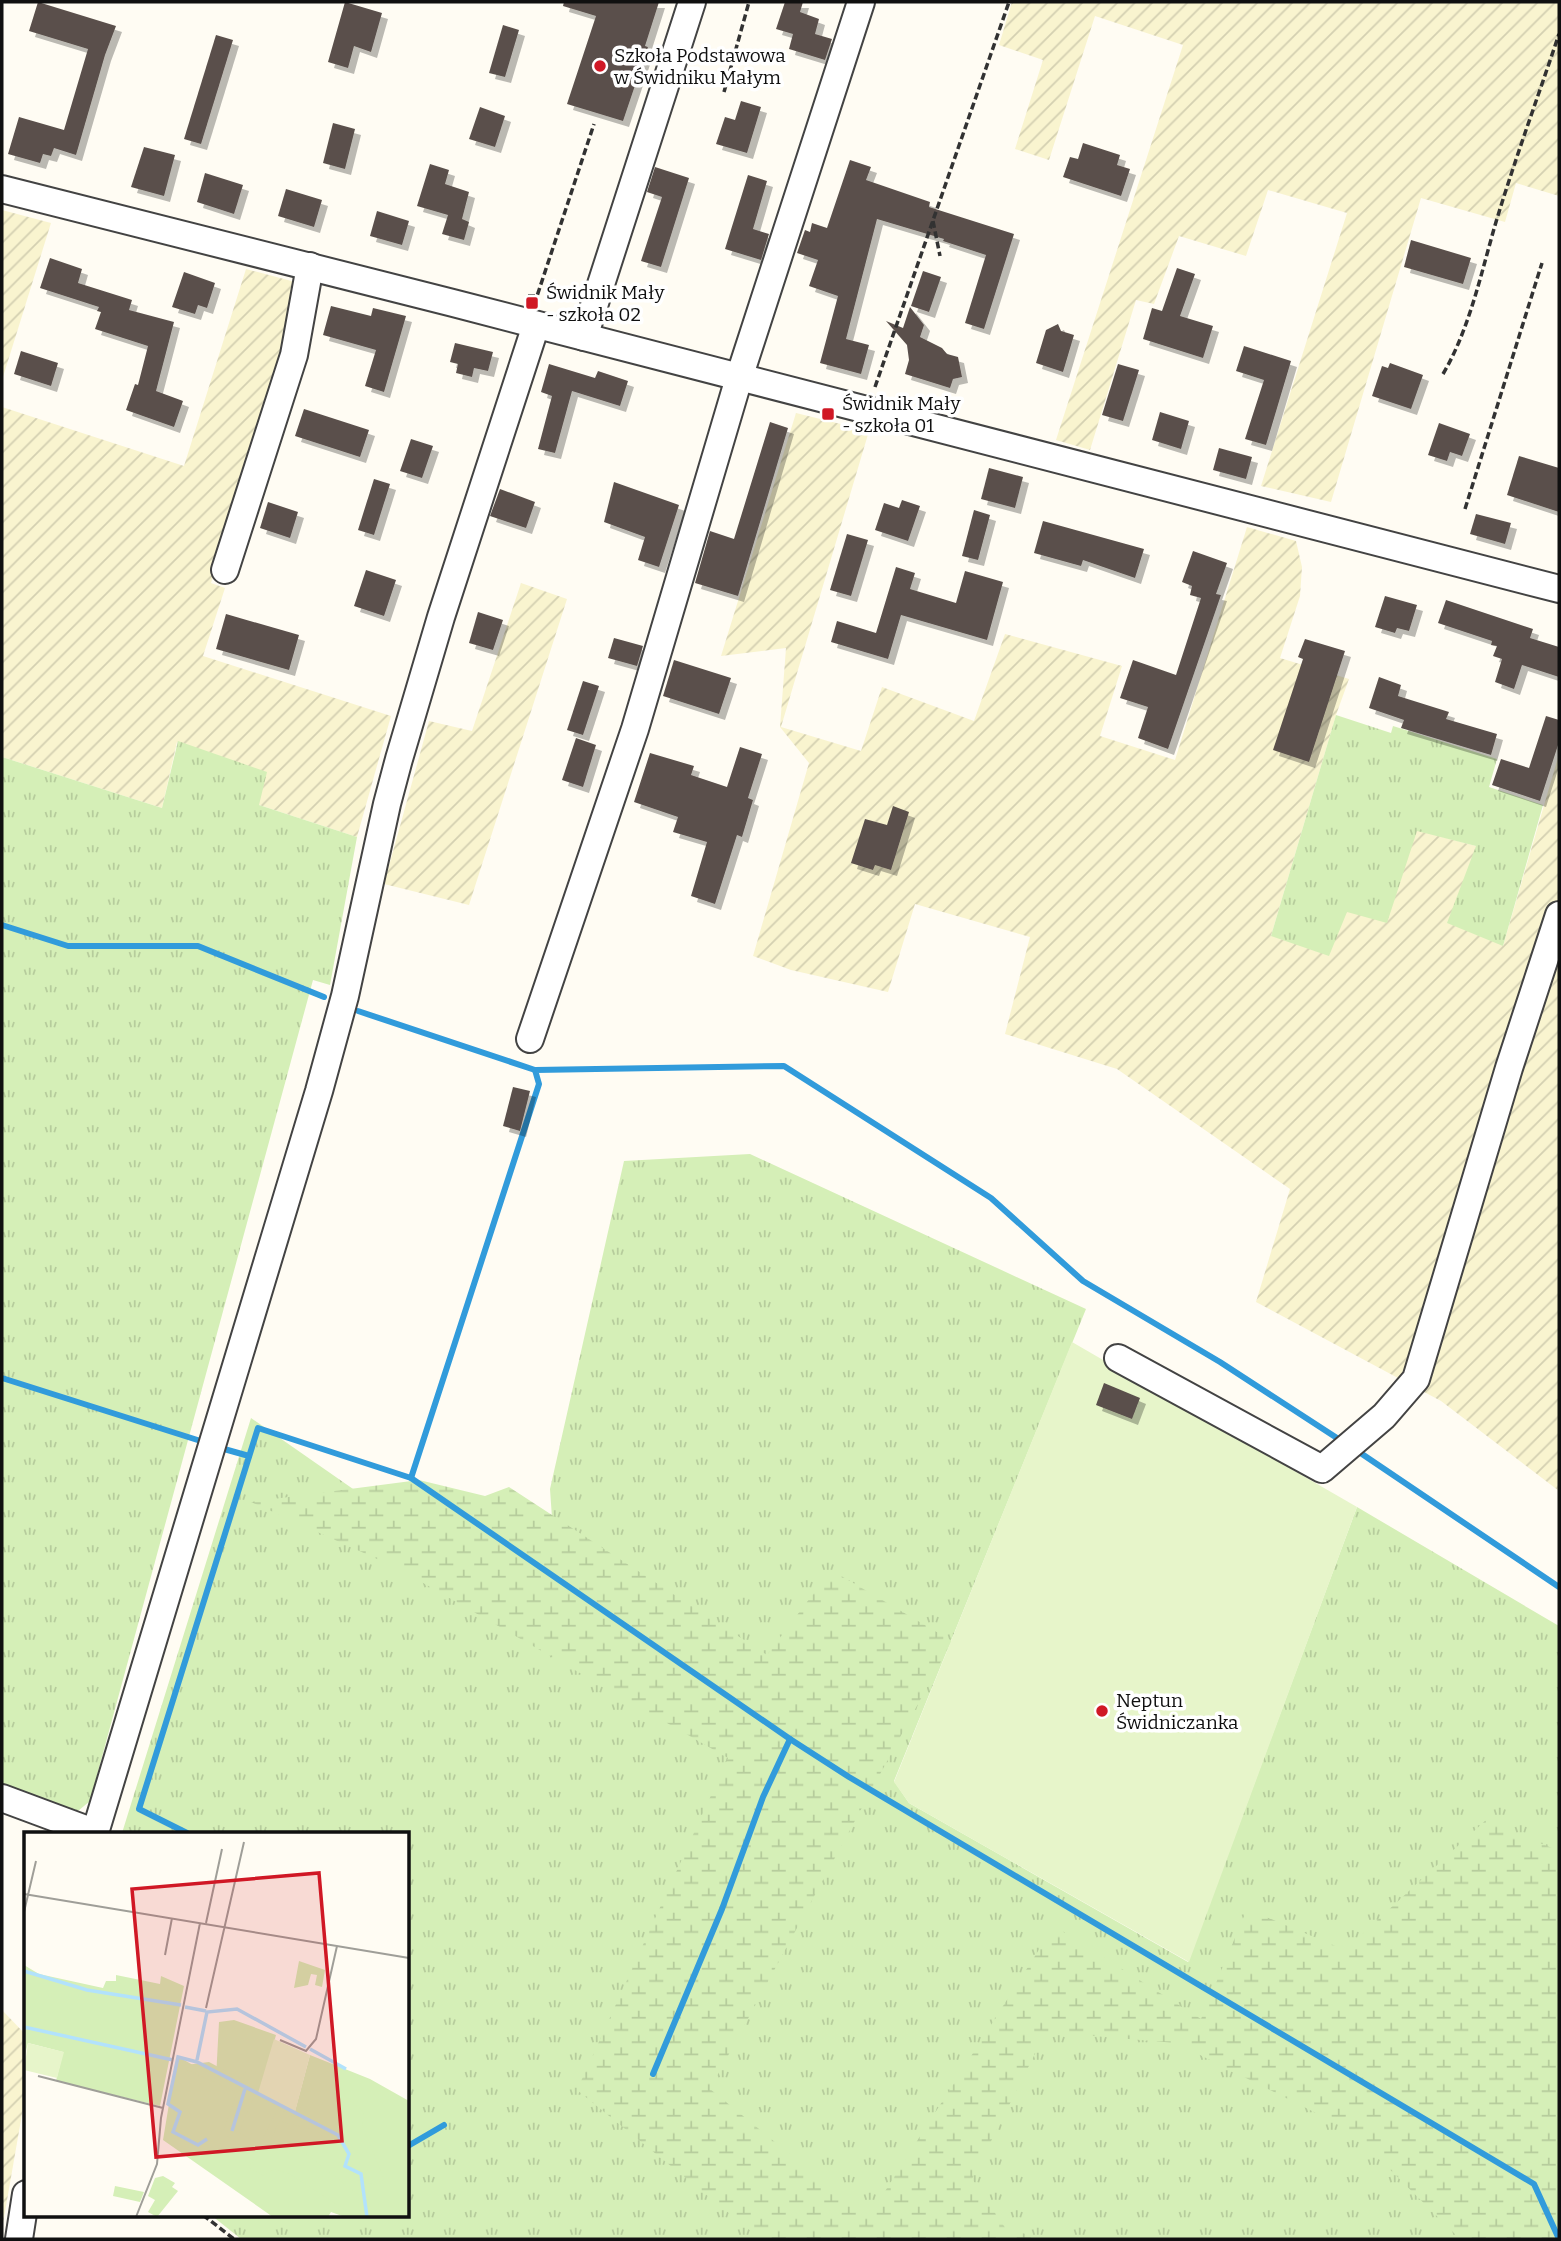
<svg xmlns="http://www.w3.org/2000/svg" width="1561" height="2241" viewBox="0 0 1561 2241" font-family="Bitter,serif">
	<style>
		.farmland { fill: url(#farmland-furrows) }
		.grass { fill: url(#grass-tufts) }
		.wetland { fill: url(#wetland-marsh) }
		.pitch { fill: #e7f5ca }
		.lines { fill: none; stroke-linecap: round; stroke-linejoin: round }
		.stream { stroke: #319bdb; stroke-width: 6 }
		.building { fill: #5a504b; filter: url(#shadow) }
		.minor-casing { stroke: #434343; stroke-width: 30 }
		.path { stroke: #323232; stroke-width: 3.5; stroke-dasharray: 7 3.5; stroke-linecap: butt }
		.minor { stroke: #fff; stroke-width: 26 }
		.poi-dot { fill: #d01825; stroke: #fff; stroke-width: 2.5 }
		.labels { text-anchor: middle; stroke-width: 7; stroke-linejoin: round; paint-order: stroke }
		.poi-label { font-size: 19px; fill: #101010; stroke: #fff; text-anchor: start }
		.inset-river { fill: none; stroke: #b2e2fc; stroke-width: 3.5 }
		.inset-road { fill: none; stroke: #9f9e98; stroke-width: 2 }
		.view { fill: #d01825; fill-opacity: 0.15; stroke: #d01825; stroke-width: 3.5 }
		.inset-edge { fill: none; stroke: #101010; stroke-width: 3.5 }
	</style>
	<defs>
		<pattern id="farmland-furrows" width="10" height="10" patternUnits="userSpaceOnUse" patternTransform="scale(1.75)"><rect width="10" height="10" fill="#f9f4cf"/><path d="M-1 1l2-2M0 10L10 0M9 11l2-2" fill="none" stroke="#d4d0b1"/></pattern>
		<pattern id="grass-tufts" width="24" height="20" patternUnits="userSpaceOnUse" patternTransform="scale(1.75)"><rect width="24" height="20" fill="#d5efb7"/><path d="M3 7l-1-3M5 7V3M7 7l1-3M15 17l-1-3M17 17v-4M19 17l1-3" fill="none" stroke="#b6cc9c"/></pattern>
		<pattern id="wetland-marsh" width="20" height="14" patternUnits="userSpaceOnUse" patternTransform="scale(1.75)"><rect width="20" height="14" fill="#d5efb7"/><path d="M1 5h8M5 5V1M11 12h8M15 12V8" fill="none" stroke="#b6cc9c"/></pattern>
		<filter id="shadow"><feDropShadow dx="6" dy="6" stdDeviation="0" flood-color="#0004"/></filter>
	</defs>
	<rect width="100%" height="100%" fill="#fffcf3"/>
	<!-- farmland -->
	<g class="farmland">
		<polygon points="1012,2 1559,2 1559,196 1516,183 1505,222 1421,198 1331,502 1261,486 1347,213 1268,190 1246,256 1179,236 1154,304 1136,300 1090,450 1056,440 1183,45 1095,16 1049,160 1015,149 1043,60 999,45"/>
		<polygon points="2,210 51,223 2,380"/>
		<polygon points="246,269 299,283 290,338 211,583 225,588 203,656 391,716 357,837 259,805 177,742 162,808 2,757 2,407 184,466"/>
		<polygon points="796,413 869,431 781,727 861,751 882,687 974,721 1005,634 1122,666 1100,736 1175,760 1247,527 1296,541 1302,567 1300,596 1280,658 1349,679 1336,715 1271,936 1346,912 1417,830 1476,846 1503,946 1559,754 1559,1491 1441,1401 1256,1302 1290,1189 1117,1069 1005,1034 1030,937 915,904 888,992 791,970 753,956 809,763 780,727 786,648 721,656"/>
		<polygon points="521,583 567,599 469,905 384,884 429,721 472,731"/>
		<polygon points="2,2010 26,2035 26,2091 2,2229"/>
	</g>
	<!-- grass -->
	<g class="grass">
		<polygon points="1336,715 1391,733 1393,726 1497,759 1489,787 1543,805 1503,946 1447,923 1476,846 1417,831 1387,923 1347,912 1329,956 1271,936"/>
		<polygon points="178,741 267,772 259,805 357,837 330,985 313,980 90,1801 72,1816 2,1790 2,757 162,808"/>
		<polygon points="750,1154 1086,1309 894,1781 909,1803 1188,1962 1357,1507 1559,1626 1559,2239 241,2239 211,2215 408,2215 408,1833 122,1833 251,1418 560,1633 550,1489 624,1161"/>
	</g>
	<!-- wetland -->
	<polygon class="wetland" points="419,1480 485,1496 509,1487 767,1655 831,1570 952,1641 710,2089 868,2218 1054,1926 1201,2019 1247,1909 1345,1950 1486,1820 1559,1851 1559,2239 1460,2239 1350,2130 1176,2043 1046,2032 972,2179 1006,2229 1045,2239 761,2239 577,2090 728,1758 397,1568 251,1502"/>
	<!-- pitch -->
	<polygon class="pitch" points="1072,1342 1357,1507 1189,1962 909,1803 894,1782"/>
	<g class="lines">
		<!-- stream -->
		<g class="stream">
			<polyline points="2,925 68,946 198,946 324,997"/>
			<polyline points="358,1011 535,1070"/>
			<polyline points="2,1378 207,1443"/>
			<polyline points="217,1447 249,1456"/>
			<polyline points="1362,1454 1559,1587"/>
			<polyline points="411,1478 539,1084 535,1070 784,1066 991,1198 1083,1281 1220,1362 1340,1440"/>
			<polyline points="187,1833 139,1809 258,1428 411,1478 790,1739 849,1777 1534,2184 1559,2239"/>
			<polyline points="653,2074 722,1909 763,1797 790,1739"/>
			<polyline points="408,2146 444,2125"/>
		</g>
	</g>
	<!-- building -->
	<g class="building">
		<polygon points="38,2 116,26 105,55 76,155 54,148 51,156 43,154 40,163 8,154 19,117 64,130 88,49 29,31"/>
		<polygon points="345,2 382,13 371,52 354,46 348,68 328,62"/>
		<polygon points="564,2 659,2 645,46 648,47 623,121 567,104 596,16 563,6"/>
		<polygon points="785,2 803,2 800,12 819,19 815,34 832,39 825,60 789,49 793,34 776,29"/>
		<polygon points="503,25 519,30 505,77 489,73"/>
		<polygon points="216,35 233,40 201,144 184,139"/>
		<polygon points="741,101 761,107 747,153 716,144 725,117 735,120"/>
		<polygon points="480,107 505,116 495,147 469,139"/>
		<polygon points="333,123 355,129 345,169 323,163"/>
		<polygon points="1083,143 1120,155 1117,165 1130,169 1121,196 1063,177 1070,157 1078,159"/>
		<polygon points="144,147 175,155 164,196 131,187"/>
		<polygon points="850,160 871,167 866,180 930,202 929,207 1014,234 984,329 965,323 986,255 943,241 944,239 877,219 846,339 869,345 861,374 820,363 838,296 809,286 818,260 797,253 805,230 810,232 812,223 827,228"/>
		<polygon points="430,164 449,170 445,184 469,192 462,219 469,222 464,240 442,234 448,215 417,206"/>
		<polygon points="655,167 689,178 661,267 641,261 662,197 647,192"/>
		<polygon points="205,173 243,185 234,214 197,202"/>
		<polygon points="748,175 767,181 753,229 769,234 761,260 725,249"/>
		<polygon points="286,189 322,200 314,227 278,216"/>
		<polygon points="377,211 409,221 402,245 370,236"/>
		<polygon points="1411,240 1471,258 1463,284 1404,267"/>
		<polygon points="50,258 82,269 78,283 132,300 129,310 174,322 156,391 183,401 174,427 126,410 135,384 138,385 148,346 95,329 101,312 97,311 99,307 40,288"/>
		<polygon points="1177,268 1195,274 1180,316 1213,326 1203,358 1143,339 1152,308 1162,311"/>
		<polygon points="923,271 941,277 929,312 911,306"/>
		<polygon points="184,272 215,283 207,308 198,305 195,314 172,307"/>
		<polygon points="331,306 371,316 373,308 406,316 384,392 365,386 376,350 323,335"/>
		<polygon points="910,307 924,325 920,337 942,348 947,354 958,357 962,377 953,379 950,388 905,374 909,360 907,345 886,321 903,328"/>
		<polygon points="1058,324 1061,331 1074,335 1063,372 1036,363 1046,330"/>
		<polygon points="455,343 493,352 488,371 474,368 472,377 456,373 458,364 450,362"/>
		<polygon points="1244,346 1291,361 1266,445 1245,439 1264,380 1236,371"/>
		<polygon points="21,351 58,363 51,386 14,374"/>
		<polygon points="1390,363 1423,375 1411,409 1372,396 1382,366 1388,368"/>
		<polygon points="549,364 595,378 598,371 628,381 620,406 572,391 555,453 538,449 552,396 541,392"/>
		<polygon points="1118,364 1139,370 1123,421 1102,415"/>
		<polygon points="304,409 369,430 360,457 295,436"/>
		<polygon points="1160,412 1189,421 1181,449 1152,440"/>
		<polygon points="770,422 788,428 738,596 695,583 710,531 734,539"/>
		<polygon points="1439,423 1470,434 1462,456 1450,452 1447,461 1428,455"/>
		<polygon points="411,439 433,446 422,478 400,471"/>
		<polygon points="1219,448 1252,457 1246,479 1213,470"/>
		<polygon points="1519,456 1559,468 1559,512 1507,495"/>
		<polygon points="989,468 1023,477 1015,508 981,499"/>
		<polygon points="374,479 390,484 374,535 358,530"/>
		<polygon points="614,482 679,505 659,567 638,560 645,537 604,522"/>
		<polygon points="500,489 535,502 526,528 490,516"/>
		<polygon points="902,500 920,506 908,541 875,530 884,503 899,508"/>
		<polygon points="268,502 298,512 290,538 260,528"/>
		<polygon points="974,510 990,515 978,560 962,556"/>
		<polygon points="1476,514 1511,523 1505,544 1470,534"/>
		<polygon points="1043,521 1144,549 1135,578 1083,560 1081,566 1034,553"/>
		<polygon points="847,534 868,540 851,596 830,590"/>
		<polygon points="1193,551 1227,563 1216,594 1221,595 1168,749 1138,738 1148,707 1120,698 1133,660 1176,675 1201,598 1190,595 1192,586 1182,582"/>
		<polygon points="896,567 915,573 910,589 956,603 965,571 1003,582 987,640 901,615 888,659 831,642 837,621 876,633"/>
		<polygon points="366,570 396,580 384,616 354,606"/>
		<polygon points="1385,596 1417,605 1409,631 1397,628 1395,633 1375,627"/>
		<polygon points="1446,600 1533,629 1530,638 1559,647 1559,677 1522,665 1514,689 1495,682 1502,659 1493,656 1497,646 1491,645 1492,641 1438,623"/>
		<polygon points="478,612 503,620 493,650 469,643"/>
		<polygon points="226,614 299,635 289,670 216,649"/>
		<polygon points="614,638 643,646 637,666 608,658"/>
		<polygon points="1305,639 1345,651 1309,762 1273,750 1303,659 1298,657"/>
		<polygon points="674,660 731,678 719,714 663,696"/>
		<polygon points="1379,677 1401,685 1398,696 1449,712 1446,719 1497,734 1491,755 1401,728 1404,720 1369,708"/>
		<polygon points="583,681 599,686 583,735 567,730"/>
		<polygon points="1546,716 1559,720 1559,742 1540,801 1492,785 1501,759 1529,768"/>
		<polygon points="576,738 596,745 583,787 562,780"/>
		<polygon points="740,747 762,754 748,798 753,800 742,837 737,835 715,904 691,896 707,842 673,832 678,817 634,802 650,753 694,766 691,775 727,787"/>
		<polygon points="893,806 909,812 891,870 875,865 873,870 851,863 865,819 887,825"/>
		<polygon points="513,1087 530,1091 520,1131 503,1126"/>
		<polygon points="1104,1383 1140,1398 1132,1419 1096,1405"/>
	</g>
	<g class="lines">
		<defs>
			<g id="minor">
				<polyline points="2,189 453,303 1559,589"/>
				<polyline points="584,337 692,2"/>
				<polyline points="225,570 294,355 310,266"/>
				<polyline points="530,1039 635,729 739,378 861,2"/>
				<polyline points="1118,1358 1322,1469 1384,1416 1416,1379 1509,1068 1559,915"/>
				<polyline points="2,1798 96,1833"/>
				<polyline points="95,1833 319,1091 345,996 387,804 399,759 441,617 536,325"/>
				<polyline points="19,2239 26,2194"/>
			</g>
		</defs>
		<!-- minor casing -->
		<use href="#minor" class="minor-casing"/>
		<!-- path -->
		<g class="path">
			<polyline points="724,92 749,2"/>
			<polyline points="933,221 940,256"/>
			<polyline points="528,296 537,296 594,124"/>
			<path d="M1443,374c27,-46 38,-101 53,-152 19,-63 42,-125 63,-188"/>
			<polyline points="875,387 1009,2"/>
			<polyline points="1465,509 1542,263"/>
			<polyline points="203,2215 234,2239"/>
		</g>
		<!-- minor -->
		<use href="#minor" class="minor"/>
	</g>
	<!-- markers -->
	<g class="poi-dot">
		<circle cx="600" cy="66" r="7"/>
		<rect x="525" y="296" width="14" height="14" rx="3.5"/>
		<rect x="821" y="407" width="14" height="14" rx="3.5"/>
		<circle cx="1102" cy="1711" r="7"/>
	</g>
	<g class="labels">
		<!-- poi labels -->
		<g class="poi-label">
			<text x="614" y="62">Szkoła Podstawowa<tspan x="614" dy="22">w Świdniku Małym</tspan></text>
			<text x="546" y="299">Świdnik Mały<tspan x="546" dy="22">- szkoła 02</tspan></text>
			<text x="842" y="410">Świdnik Mały<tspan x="842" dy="22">- szkoła 01</tspan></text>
			<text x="1116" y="1707">Neptun<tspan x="1116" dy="22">Świdniczanka</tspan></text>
		</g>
	</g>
	<!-- overview -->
	<g transform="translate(24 1832)">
		<rect width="385" height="385" fill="#fffcf3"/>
		<path d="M275,129l26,9 -3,17 -7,-2 2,-10 -6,-1 -3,11 -14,3zM0,133l15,9 64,14 3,-7h10v-6l44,9 1,-8 23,10 -24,120 -104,-25 7,-29 -35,-9 -4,16zM210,188l42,15 -16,61 35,15 15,-56 60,24 39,22v116h-64l-14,-5 -3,5h-55l-110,-77 14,-84 39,22 3,-56zM91,354l29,6 -4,10 -27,-6z" fill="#d5efb7"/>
		<path d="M185,230l32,17 7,-11 15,8 -24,56 20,13 19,-36 19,9 4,-13 12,3 16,-16 17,5 18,15 -2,13 22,54 -9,6 -20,-6 -2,-9 -15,-7v-13l-22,-20 -37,-9 -8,19 5,5 24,4 69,54 5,14h-18l-66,-43 -16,-5 -11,7 -14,-9 5,-8 -8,-10 -23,-16 14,-41 -59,-26z" fill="#d5efb7"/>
		<path d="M139,344l12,7 -3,4 6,4 -21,26 -9,-5 7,-12 -7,-4 7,-18z" fill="#d5efb7"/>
		<path d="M250,207l36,16 -15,57 -37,-19zM4,211l36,9 -7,26 -33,-8z" fill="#e7f5ca"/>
		<path class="inset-river" d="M0,139l63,19 94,15M161,175l21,4M0,195l149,33M286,217l36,20M173,228l10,-48 30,-3 69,38M208,299l13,-42M183,307l-9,6 -25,-13 7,-20 -12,-8 10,-47 19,5 141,73 11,19 -4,12 16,8 6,43"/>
		<path class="inset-road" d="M0,62l385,64M0,80l12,-51M182,91l16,-74M141,123l7,-37M182,176l38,-166M256,208l26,11 10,-12 21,-93M14,244l125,32M112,385l21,-53 4,-46 39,-195"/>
		<path class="view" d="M295,41l23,268 -186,16 -24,-268z"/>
		<rect width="385" height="385" class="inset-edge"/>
	</g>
	<!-- border -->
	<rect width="1561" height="2241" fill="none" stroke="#101010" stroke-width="7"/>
</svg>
